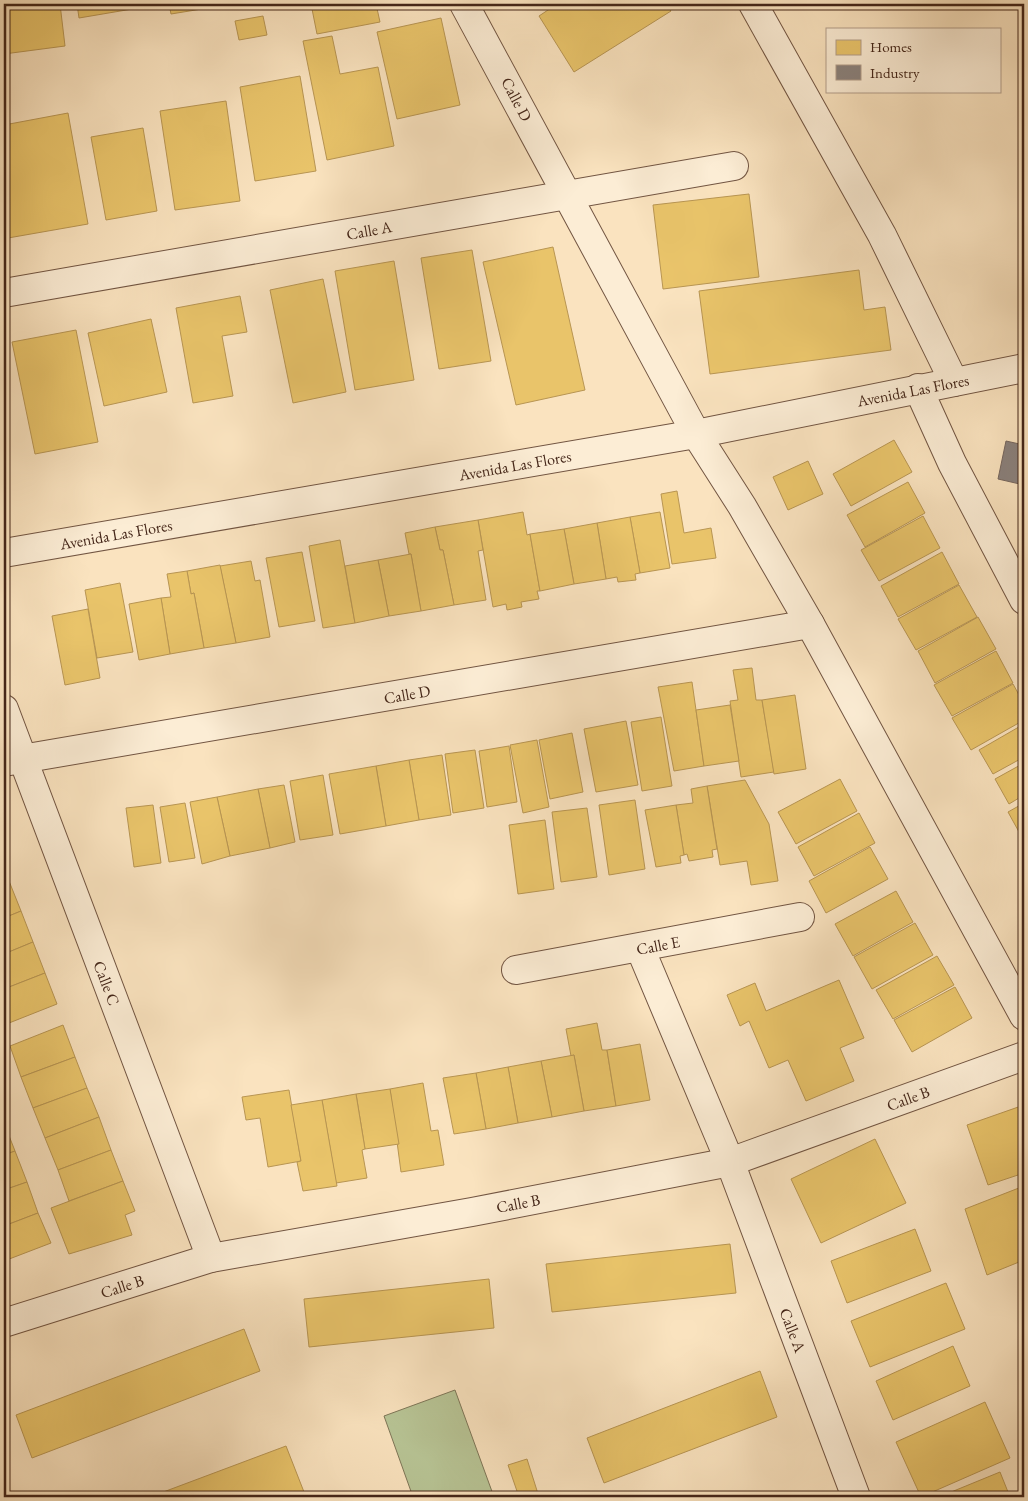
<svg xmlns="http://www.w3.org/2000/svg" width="1028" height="1501" viewBox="0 0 1028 1501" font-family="'EB Garamond',serif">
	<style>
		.green { fill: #b8c596; stroke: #7e7658 }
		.homes { fill: #e9c46a; stroke: #b89552 }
		.industry { fill: #8a817c; stroke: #75665e }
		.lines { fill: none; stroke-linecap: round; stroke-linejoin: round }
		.minor-casing { stroke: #725542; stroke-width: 30 }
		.minor { stroke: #fcedd5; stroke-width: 28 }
		.labels { text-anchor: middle; stroke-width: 5; stroke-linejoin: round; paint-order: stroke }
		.street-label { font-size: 16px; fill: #442619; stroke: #fcedd5 }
	</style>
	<rect width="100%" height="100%" fill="#fae3bf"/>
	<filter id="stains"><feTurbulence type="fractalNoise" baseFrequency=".004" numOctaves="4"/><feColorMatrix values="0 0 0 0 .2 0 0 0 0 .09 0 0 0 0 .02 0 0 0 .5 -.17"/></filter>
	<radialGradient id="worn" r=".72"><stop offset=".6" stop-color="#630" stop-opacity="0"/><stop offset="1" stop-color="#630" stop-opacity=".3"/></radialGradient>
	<!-- green -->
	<polygon class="green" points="455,1390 494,1497 413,1497 384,1416"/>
	<!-- homes -->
	<g class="homes">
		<polygon points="4,4 60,4 65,46 4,54"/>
		<polygon points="77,4 144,4 144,7 79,18"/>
		<polygon points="169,4 220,4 220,6 171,14"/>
		<polygon points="311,4 376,4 380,22 317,34"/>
		<polygon points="557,4 666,4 671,11 574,72 539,16"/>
		<polygon points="263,16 267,35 239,40 235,21"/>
		<polygon points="441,18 460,105 397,119 377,32"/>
		<polygon points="332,36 340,74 378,67 394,146 327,160 303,41"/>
		<polygon points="300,76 316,171 255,181 240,87"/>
		<polygon points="226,101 240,201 175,210 160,111"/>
		<polygon points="68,113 88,224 8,238 4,215 4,125"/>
		<polygon points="143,128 157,211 106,220 91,137"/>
		<polygon points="749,194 759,277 663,289 653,205"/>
		<polygon points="553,247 585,390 516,405 483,262"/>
		<polygon points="472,250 491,361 439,369 421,258"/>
		<polygon points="394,261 414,380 355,390 335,271"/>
		<polygon points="859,270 864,310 885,307 891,350 710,374 699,291"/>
		<polygon points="323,279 346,392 293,403 270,290"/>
		<polygon points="240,296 247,332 222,336 233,396 193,403 176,308"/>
		<polygon points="151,319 167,392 104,406 88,333"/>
		<polygon points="76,330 98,442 35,454 12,342"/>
		<polygon points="4,408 8,438 4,439"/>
		<polygon points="894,440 912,472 851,506 833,474"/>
		<polygon points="808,461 823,494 788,510 773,477"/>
		<polygon points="908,482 925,513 865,547 847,515"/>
		<polygon points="677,491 684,533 711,528 716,558 672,564 661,494"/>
		<polygon points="523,512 527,535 530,534 540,591 537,591 539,599 521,602 522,607 507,610 506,604 493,607 478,520"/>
		<polygon points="660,512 670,568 640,573 630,517"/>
		<polygon points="923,516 940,548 879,581 861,550"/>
		<polygon points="630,517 640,573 635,574 636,580 618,582 617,577 606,579 597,523"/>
		<polygon points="478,520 483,550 478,551 486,600 454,605 443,550 440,550 435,527"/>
		<polygon points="597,523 606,579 574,584 564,529"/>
		<polygon points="435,527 440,550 443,550 454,605 421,611 411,554 409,554 405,533"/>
		<polygon points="564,529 574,584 540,591 530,534"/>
		<polygon points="340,540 355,623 323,628 309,546"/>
		<polygon points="302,552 315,621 279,627 266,558"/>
		<polygon points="942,552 959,584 898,617 881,586"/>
		<polygon points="411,554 421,611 389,616 378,560"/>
		<polygon points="378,560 389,616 355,623 345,566"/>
		<polygon points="251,561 255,581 260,580 270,637 236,643 220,566"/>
		<polygon points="220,565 236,643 204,648 194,593 191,594 187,571"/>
		<polygon points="187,571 191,594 194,593 204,648 170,654 161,598 171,597 167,574"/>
		<polygon points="120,583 133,652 97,658 85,590"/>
		<polygon points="959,585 977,617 916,650 898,619"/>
		<polygon points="161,598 170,654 139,660 129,604"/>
		<polygon points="88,609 100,678 65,685 52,616"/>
		<polygon points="978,617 996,649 935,683 918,651"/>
		<polygon points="996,651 1013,683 952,716 934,685"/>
		<polygon points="752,668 756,700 762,700 774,772 741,777 730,701 738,700 733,670"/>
		<polygon points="692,682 704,766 674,771 658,687"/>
		<polygon points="1013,684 1024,704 1024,720 971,750 952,718"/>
		<polygon points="795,695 806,769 774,774 762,700"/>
		<polygon points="730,705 739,761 704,766 696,710"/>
		<polygon points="661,717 672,786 642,791 631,722"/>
		<polygon points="626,721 638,785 596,792 584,729"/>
		<polygon points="1024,724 1024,757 993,774 979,750"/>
		<polygon points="572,733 583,792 550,799 539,740"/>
		<polygon points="537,740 549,807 523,813 510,745"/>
		<polygon points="509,746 517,802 487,807 479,751"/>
		<polygon points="475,750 484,808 453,813 445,754"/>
		<polygon points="442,755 451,815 419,820 409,760"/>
		<polygon points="409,760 419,820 386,826 376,766"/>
		<polygon points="1024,763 1024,795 1009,804 995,779"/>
		<polygon points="376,766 386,826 340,834 329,774"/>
		<polygon points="323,775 333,835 300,840 290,781"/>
		<polygon points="840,779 857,811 796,844 778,812"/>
		<polygon points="745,780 769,824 778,881 751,885 747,861 720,865 707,786"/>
		<polygon points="284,785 295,842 270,848 258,789"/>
		<polygon points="707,786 717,849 712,850 713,857 689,861 687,854 684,855 676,805 693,803 691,789"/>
		<polygon points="258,789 270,848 230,856 217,797"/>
		<polygon points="217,797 230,856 202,864 190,802"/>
		<polygon points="635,800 645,869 609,875 599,805"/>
		<polygon points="185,803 195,858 169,862 160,807"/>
		<polygon points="1024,803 1024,841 1008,812"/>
		<polygon points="153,805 161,863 134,867 126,808"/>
		<polygon points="676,805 684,855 680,856 681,863 656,867 645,810"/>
		<polygon points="587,808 597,877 561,882 552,812"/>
		<polygon points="859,813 875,843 814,876 798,847"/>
		<polygon points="545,820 554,889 518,894 509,825"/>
		<polygon points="870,847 888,879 826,913 809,881"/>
		<polygon points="4,867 9,881 4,883"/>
		<polygon points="9,881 21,911 4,918 4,883"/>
		<polygon points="896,891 913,922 853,956 835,924"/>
		<polygon points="21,911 33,942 4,954 4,918"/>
		<polygon points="915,923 933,955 872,989 854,957"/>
		<polygon points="33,942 45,973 4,989 4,954"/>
		<polygon points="937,956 954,985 893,1019 876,990"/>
		<polygon points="45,973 57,1004 4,1025 4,989"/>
		<polygon points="839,980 864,1038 840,1048 854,1081 806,1101 788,1060 769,1068 749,1021 740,1026 727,995 755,983 766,1011"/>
		<polygon points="955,987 972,1018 912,1052 894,1020"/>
		<polygon points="597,1023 602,1050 607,1050 616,1106 584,1111 574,1055 571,1056 566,1029"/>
		<polygon points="63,1025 75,1057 21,1077 10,1046"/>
		<polygon points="640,1044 650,1100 616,1106 607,1050"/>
		<polygon points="574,1055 584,1111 552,1117 541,1061"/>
		<polygon points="75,1057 87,1088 33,1108 21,1077"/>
		<polygon points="541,1061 552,1117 518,1123 508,1067"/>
		<polygon points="508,1067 518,1123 486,1129 476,1073"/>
		<polygon points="476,1073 486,1129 454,1134 443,1078"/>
		<polygon points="423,1083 431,1131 438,1130 444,1165 401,1172 390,1089"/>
		<polygon points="87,1088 99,1117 45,1138 33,1108"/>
		<polygon points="390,1089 399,1144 365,1149 356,1094"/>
		<polygon points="289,1090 301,1161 268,1167 260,1118 246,1120 242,1097"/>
		<polygon points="356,1094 365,1149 362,1150 367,1178 336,1183 322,1100"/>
		<polygon points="322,1100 337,1186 303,1191 297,1162 301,1161 291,1105"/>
		<polygon points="1024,1105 1024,1173 988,1185 967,1125"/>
		<polygon points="99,1117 111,1150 58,1170 45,1138"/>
		<polygon points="4,1123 15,1151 4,1155"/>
		<polygon points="875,1139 906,1203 821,1243 791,1179"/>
		<polygon points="111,1150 123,1181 69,1201 58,1170"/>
		<polygon points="15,1151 27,1182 4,1190 4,1155"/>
		<polygon points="123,1181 135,1211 125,1215 132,1235 69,1254 51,1208"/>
		<polygon points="27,1182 38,1213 4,1226 4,1190"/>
		<polygon points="1024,1186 1024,1260 987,1275 965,1209"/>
		<polygon points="38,1213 51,1243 4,1261 4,1226"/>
		<polygon points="915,1229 931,1271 847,1303 831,1261"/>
		<polygon points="730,1244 736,1293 552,1312 546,1264"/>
		<polygon points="489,1279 494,1328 309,1347 304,1299"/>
		<polygon points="946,1283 965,1329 870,1367 851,1321"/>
		<polygon points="244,1329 260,1371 32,1458 16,1415"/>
		<polygon points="953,1346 970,1386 893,1420 876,1381"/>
		<polygon points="760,1371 777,1417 604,1483 587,1438"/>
		<polygon points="985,1402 1010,1458 921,1497 896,1442"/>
		<polygon points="286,1446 304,1492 288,1497 150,1497"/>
		<polygon points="527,1459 539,1497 519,1497 508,1465"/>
		<polygon points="1000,1472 1010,1497 939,1497"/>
	</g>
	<!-- industry -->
	<polygon class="industry" points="1006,441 1024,445 1024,485 998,479"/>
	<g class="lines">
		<defs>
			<g id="minor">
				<polyline points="464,4 696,434 742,506 810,624 1024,1016"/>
				<polyline points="753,4 882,235 954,382"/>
				<polyline points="4,293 734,166"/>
				<polyline points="918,388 952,463 1024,600"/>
				<polyline points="4,553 696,434 1024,368"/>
				<polyline points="4,709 211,1258"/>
				<polyline points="4,762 810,624"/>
				<polyline points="640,948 730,1162 856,1497"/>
				<polyline points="516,970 800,917"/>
				<polyline points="4,1323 211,1258 472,1212 730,1162 1024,1056"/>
			</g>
		</defs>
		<!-- minor casing -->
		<use href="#minor" class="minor-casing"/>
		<!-- minor -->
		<use href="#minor" class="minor"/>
	</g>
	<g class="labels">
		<!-- street labels -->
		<g class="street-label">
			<text transform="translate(517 99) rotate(62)" y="6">Calle D</text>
			<text transform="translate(369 230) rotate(-10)" y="6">Calle A</text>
			<text transform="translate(913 390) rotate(-11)" y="6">Avenida Las Flores</text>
			<text transform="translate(515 465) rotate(-10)" y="6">Avenida Las Flores</text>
			<text transform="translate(116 534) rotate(-10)" y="6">Avenida Las Flores</text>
			<text transform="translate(407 694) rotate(-10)" y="6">Calle D</text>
			<text transform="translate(658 945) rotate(-11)" y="6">Calle E</text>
			<text transform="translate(107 983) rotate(69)" y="6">Calle C</text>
			<text transform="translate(908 1098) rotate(-20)" y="6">Calle B</text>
			<text transform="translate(518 1203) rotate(-11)" y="6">Calle B</text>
			<text transform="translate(122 1286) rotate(-18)" y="6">Calle B</text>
			<text transform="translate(793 1330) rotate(69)" y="6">Calle A</text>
		</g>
	</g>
	<!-- margin -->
	<rect width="1028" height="1501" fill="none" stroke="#fae3bf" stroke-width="20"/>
	<rect x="5" y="5" width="1018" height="1491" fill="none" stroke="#442619" stroke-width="2.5"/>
	<rect x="10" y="10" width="1008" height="1481" fill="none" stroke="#442619"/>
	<!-- legend -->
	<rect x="826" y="28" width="175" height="65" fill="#fcedd5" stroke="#b29d8a"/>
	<rect x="836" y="40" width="25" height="15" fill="#e9c46a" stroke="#b29d8a"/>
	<text x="870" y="52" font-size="15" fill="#442619">Homes</text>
	<rect x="836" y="65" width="25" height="15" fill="#8a817c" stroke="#b29d8a"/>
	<text x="870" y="78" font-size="15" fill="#442619">Industry</text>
	<rect width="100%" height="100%" filter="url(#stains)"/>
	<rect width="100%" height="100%" fill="url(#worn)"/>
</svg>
